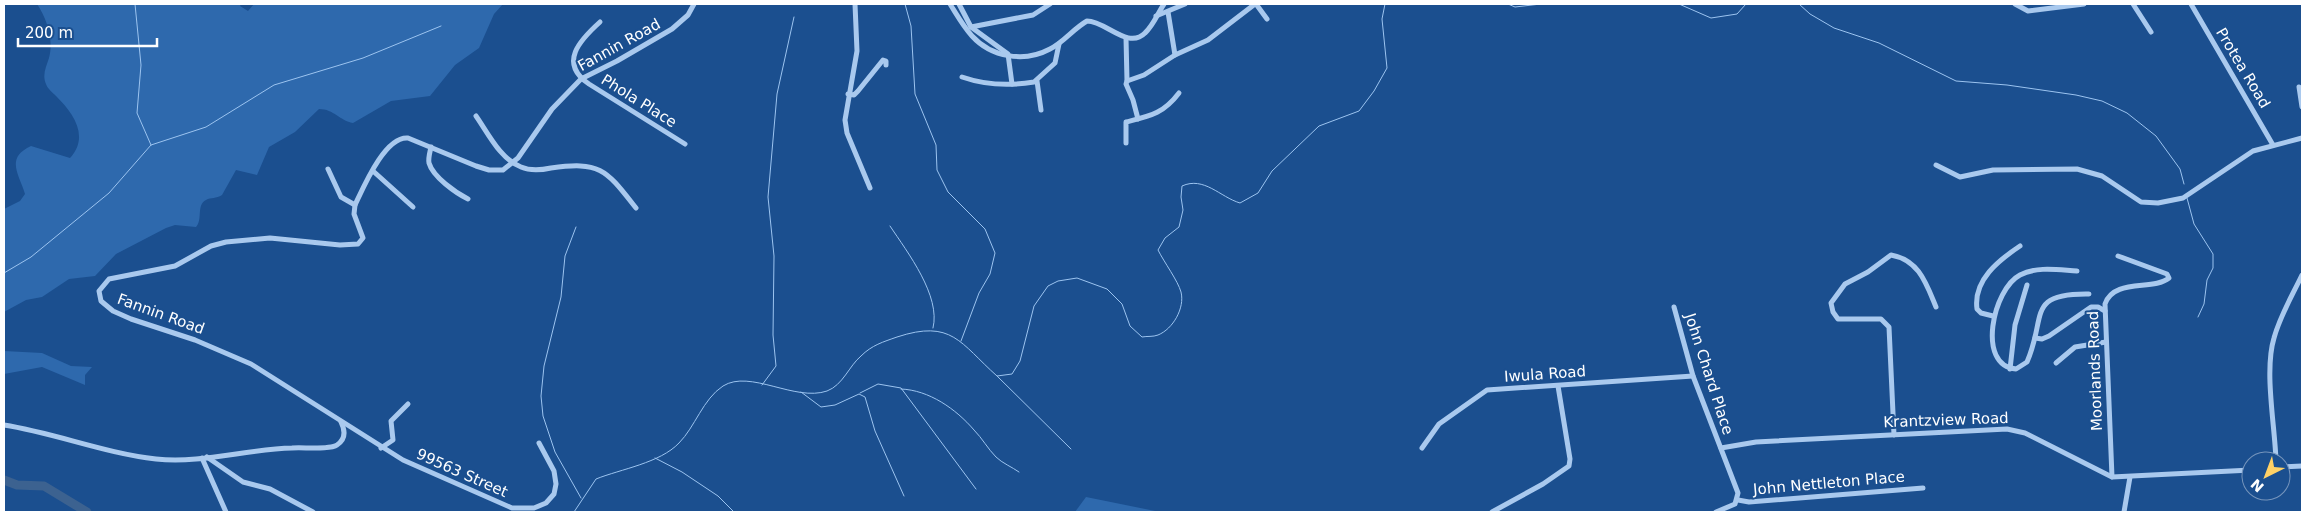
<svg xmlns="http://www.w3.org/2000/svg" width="2306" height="516" viewBox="0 0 2306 516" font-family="'DejaVu Sans',sans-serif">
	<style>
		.green { fill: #2e69ad }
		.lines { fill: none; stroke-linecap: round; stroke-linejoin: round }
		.stream { stroke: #9cc4f0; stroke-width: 1 }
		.river { stroke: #3c6290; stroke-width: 9 }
		.street { stroke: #a9c9ee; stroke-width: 5 }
		.labels { text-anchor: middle; stroke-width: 4; stroke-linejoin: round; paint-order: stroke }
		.street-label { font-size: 15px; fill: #fff; stroke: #1b4f8f }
	</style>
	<rect width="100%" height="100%" fill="#1b4f8f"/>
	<!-- green -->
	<g class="green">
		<path d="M37,4h204l-1,2 8,5 6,-7h249l-9,10 -15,34 -24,17 -25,31 -39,5 -38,22c-13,-2 -19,-14 -34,-14l-24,23 -26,15 -12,28 -21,-5 -14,25c-6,4 -11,2 -16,5 -10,5 -3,20 -10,27l-21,-2 -9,3 -50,26 -21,22 -26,3 -27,18 -16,3 -22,12v-103l16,-8 5,-7c-6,-20 -20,-36 6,-48l39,12c20,-22 3,-45 -14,-62 -3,-3 -9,-8 -10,-12 -4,-9 0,-17 3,-26 5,-18 -2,-39 -12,-54z"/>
		<polygon points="4,351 42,353 71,366 92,367 85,375 85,385 42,367 4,374"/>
		<polygon points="1086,497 1160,512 1075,512"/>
	</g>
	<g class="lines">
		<!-- stream -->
		<g class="stream">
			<polyline points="135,4 141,65 137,113 151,145"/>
			<polyline points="905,4 911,26 915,94 936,145 937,170 948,192 985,229 995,253 990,274 979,293 961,341"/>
			<polyline points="1508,4 1515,7 1541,4"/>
			<polyline points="1679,4 1711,18 1737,14 1746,4"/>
			<polyline points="1799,4 1810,14 1834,28 1879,43 1956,81 2007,85 2076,95 2102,101 2127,113 2156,136 2180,169 2184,184"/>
			<polyline points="2187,198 2194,224 2213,254 2213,268 2207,280 2204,304 2198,317"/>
			<path d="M890,226c18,27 51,70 43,102"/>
			<polyline points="576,227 565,256 561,297 544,366 541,396 543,416 555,452 581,498"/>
			<polyline points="4,273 31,257 109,193 151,145 206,127 274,85 363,58 441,26"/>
			<polyline points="997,376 1071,449"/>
			<polyline points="762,385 776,366 773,335 774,256 768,197 777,94 794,17"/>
			<path d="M901,389c28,1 55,20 73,41 8,8 14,19 22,27 6,6 16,10 23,15"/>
			<polyline points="801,392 821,407 835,405 859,394 865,397 875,431 904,496"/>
			<polyline points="860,393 878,384 901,388 976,489"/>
			<polyline points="655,458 682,472 718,496 734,512"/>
			<path d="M574,512l22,-33c25,-10 64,-16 83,-36 16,-16 24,-44 44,-57 27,-17 72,16 104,5 16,-6 22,-25 34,-35 11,-11 22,-14 36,-19 55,-18 63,6 100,39l15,-2 8,-13 14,-55 14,-20 10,-5 19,-3 30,11 15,15 8,22 12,11c5,-1 11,0 16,-2 15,-6 27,-27 23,-43 -3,-11 -17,-30 -23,-42l7,-12 14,-11 4,-17 -2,-13 1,-11c22,-10 38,11 58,17l18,-10 14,-22 47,-45 40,-15 15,-20 13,-23 -5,-49 3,-15"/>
		</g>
		<!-- river -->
		<polyline class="river" points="4,480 17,485 44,486 87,512"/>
		<!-- street -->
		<g class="street">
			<polyline points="855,4 857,51 845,120 847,133 870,188"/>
			<path d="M950,4c7,11 13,22 22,32 19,21 52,27 78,13 14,-7 23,-20 37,-28 19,0 41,29 58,12 8,-7 13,-20 19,-29"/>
			<polyline points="959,4 971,27 1008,54 1012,84"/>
			<polyline points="1256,4 1267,19"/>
			<polyline points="2015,4 2028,11 2084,4"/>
			<polyline points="2133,4 2151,32"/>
			<polyline points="2191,4 2273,145"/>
			<polyline points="1168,12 1175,55"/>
			<polyline points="1156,16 1185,4"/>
			<path d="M600,22c-20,18 -42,41 -11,62l96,60"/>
			<polyline points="971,27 1033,15 1050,4"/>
			<polyline points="1126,38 1127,81"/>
			<path d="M962,77c23,8 48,9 72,5l21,-19 4,-19"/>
			<polyline points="1037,81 1041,110"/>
			<polyline points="2299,87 2302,107"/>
			<polyline points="848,94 854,95 858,91 883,60 886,61 886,65"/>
			<path d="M476,116c12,17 24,43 45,51 9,4 21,3 30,1 50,-7 55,2 85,40"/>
			<polyline points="1138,119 1133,100 1126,84 1127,81 1144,75 1175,55 1208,40 1255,4"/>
			<path d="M1126,143v-21c24,-6 37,-8 53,-29"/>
			<path d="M431,147c-1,5 -3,11 -2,16 4,14 27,30 39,36"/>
			<polyline points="1936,165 1960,177 1993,170 2077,169 2102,176 2141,202 2158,203 2183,198 2253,151 2302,138"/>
			<polyline points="328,169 341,197 355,205"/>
			<polyline points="373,171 413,207"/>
			<path d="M2077,271c-18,-1 -40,-5 -57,4 -27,14 -44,91 -4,94l11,-7c20,-45 -2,-69 62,-68"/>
			<polyline points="1674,307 1693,376 1738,493 1735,504 1716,512"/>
			<path d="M1993,316l-12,-3 -4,-4c-4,-29 22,-49 43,-63"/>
			<polyline points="2035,338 2042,339 2049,336 2091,307 2098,307 2105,311"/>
			<polyline points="2056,363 2075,347 2106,342"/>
			<polyline points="2010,369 2015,325 2027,285"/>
			<path d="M4,425c51,8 100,28 152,34 45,5 91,-10 136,-11 10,-1 38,2 45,-3 9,-6 8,-15 4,-23"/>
			<path d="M1894,435l-5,-108 -8,-8h-43l-5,-7 -2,-9 14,-19 23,-12 23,-17c28,5 35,28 45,52"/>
			<path d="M539,443l15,28 2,13 -2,10 -8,9 -12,5h-22l-109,-48 -152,-96 -56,-24 -64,-21 -18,-8 -12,-10 -2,-10 10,-12 66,-13 36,-20 15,-4 44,-4 70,7 18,-1 5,-6 -9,-24 1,-9c9,-19 30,-69 53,-67l68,28 13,4h14l15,-12 34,-49 29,-30 36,-18 55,-32 16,-14 6,-11"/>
			<polyline points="381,448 393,440 391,421 408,404"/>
			<polyline points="1422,448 1439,424 1487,390 1693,376"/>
			<polyline points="1721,448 1756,442 2007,429 2025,433 2112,477 2251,470"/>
			<polyline points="207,457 243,482 270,489 313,512"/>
			<polyline points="202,458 226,512"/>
			<path d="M2276,461c-1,-35 -12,-90 -2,-123 6,-22 18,-42 28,-63"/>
			<polyline points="2281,467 2302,466"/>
			<path d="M2112,477l-7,-173c9,-26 48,-13 64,-26l-2,-4 -49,-18"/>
			<polyline points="1738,500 1749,502 1923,488"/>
			<polyline points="1492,512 1543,484 1569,466 1570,459 1558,386"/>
			<polyline points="2124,512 2130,477"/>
		</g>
	</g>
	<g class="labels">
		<!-- street labels -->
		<g class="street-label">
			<text transform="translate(619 45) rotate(-29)" y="5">Fannin Road</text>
			<text transform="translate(2243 68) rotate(59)" y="5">Protea Road</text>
			<text transform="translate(639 101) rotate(32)" y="5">Phola Place</text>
			<text transform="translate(161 314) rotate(20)" y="5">Fannin Road</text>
			<text transform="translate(2095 371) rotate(-92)" y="5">Moorlands Road</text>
			<text transform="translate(1545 374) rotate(-4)" y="5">Iwula Road</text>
			<text transform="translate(1709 374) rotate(72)" y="5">John Chard Place</text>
			<text transform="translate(1946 420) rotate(-2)" y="5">Krantzview Road</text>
			<text transform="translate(462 473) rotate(24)" y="5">99563 Street</text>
			<text transform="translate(1829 483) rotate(-5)" y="5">John Nettleton Place</text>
		</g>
	</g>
	<!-- border -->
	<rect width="2306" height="516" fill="none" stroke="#ffffff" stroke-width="10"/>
	<!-- north arrow -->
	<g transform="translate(2266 476) rotate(222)"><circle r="24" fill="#1b4f8f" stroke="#7695bc"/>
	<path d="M0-4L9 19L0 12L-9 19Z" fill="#ffd166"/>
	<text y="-8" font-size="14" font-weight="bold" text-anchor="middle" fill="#ffffff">N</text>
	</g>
	<!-- scale -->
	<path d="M18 38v8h139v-8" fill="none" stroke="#ffffff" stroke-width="2.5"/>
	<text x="25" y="38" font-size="15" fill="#ffffff" stroke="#1b4f8f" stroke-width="4" paint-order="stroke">200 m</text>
</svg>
